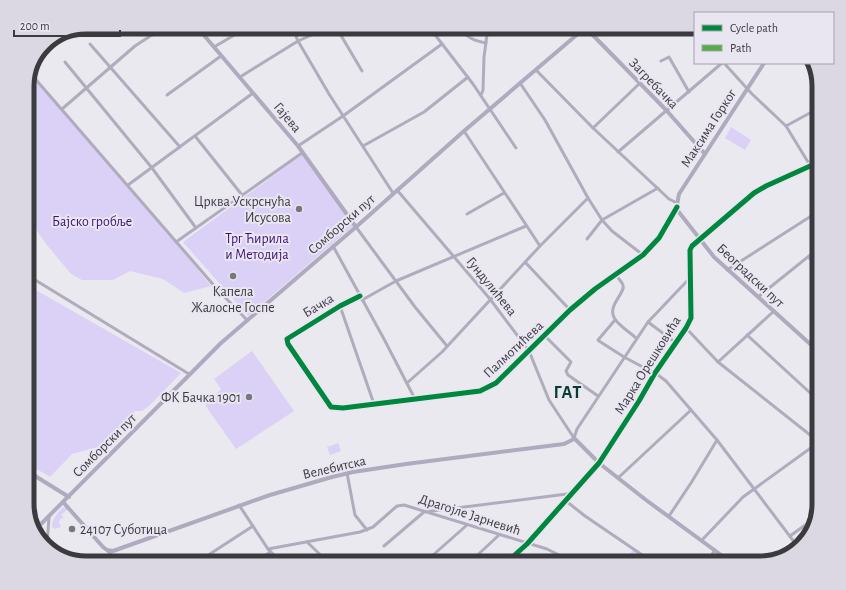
<svg xmlns="http://www.w3.org/2000/svg" width="846" height="590" viewBox="0 0 846 590" font-family="'Alegreya Sans',sans-serif">
	<style>
		.green { fill: #dbd0f6 }
		.lines { fill: none; stroke-linecap: round; stroke-linejoin: round }
		.street { stroke: #b0acbd; stroke-width: 3 }
		.secondary { stroke: #afaabd; stroke-width: 4 }
		.quiet { stroke: #55ac46; stroke-width: 4; stroke-dasharray: 8 4; stroke-linecap: butt }
		.cycleway-casing { stroke: #e9e6f2; stroke-width: 8 }
		.cycleway { stroke: #00873e; stroke-width: 5 }
		.poi-dot { fill: #78777c; stroke: #e9e6f2; stroke-width: 1.5 }
		.labels { text-anchor: middle; stroke-width: 4; stroke-linejoin: round; paint-order: stroke }
		.street-label { font-size: 14px; fill: #3b3a3e; stroke: #e9e6f2 }
		.poi-label { font-size: 14px; fill: #3b3a3e; stroke: #e9e6f2; text-anchor: end }
		.park-label { font-size: 14px; fill: #3f1274; stroke: #e9e6f2 }
		.district-label { font-size: 18px; font-weight: bold; letter-spacing: 1px; fill: #053d2e; stroke: #e9e6f2 }
		.rim { fill: none; stroke: #3b3a3e; stroke-width: 5 }
	</style>
	<rect width="100%" height="100%" fill="#eae9ef"/>
	<!-- green -->
	<g class="green">
		<polygon points="31,75 148,208 211,286 184,293 163,279 130,271 113,280 82,280 71,274 47,245 27,217 27,83"/>
		<polygon points="731,127 751,140 745,150 725,138"/>
		<polygon points="303,154 353,226 248,316 183,242"/>
		<polygon points="27,285 181,373 150,405 142,411 135,411 105,445 72,454 50,477 27,463"/>
		<polygon points="252,351 294,411 236,449 205,405 221,389 214,379"/>
		<polygon points="338,443 341,451 330,455 327,447"/>
		<path d="M64,507l4,2 -7,6 2,2 -1,2h-2l-1,4 2,4 -6,2 -3,-2c0,-7 6,-16 12,-20z"/>
		<polygon points="633,550 653,563 622,563"/>
	</g>
	<g class="lines">
		<!-- street -->
		<g class="street">
			<polyline points="146,27 152,35"/>
			<polyline points="292,27 298,41 329,94 393,193"/>
			<polyline points="336,27 362,71"/>
			<polyline points="429,27 473,84 516,148"/>
			<path d="M458,27c10,11 14,13 28,16"/>
			<polyline points="90,44 180,147"/>
			<polyline points="214,47 248,27"/>
			<polyline points="661,61 669,57 689,92"/>
			<polyline points="65,62 152,168 196,228"/>
			<polyline points="724,63 752,94 786,126 811,167"/>
			<polyline points="536,70 593,128 669,199 677,203"/>
			<polyline points="31,74 217,289 247,320"/>
			<polyline points="240,77 298,41 330,27"/>
			<polyline points="520,83 545,120 588,198 602,220 612,231 643,255"/>
			<polyline points="167,95 221,56"/>
			<polyline points="481,95 483,90 484,57 488,27"/>
			<polyline points="62,109 135,46 164,27"/>
			<polyline points="786,126 819,108"/>
			<polyline points="593,128 639,84"/>
			<polyline points="464,131 540,246"/>
			<polyline points="195,136 242,195"/>
			<polyline points="298,146 343,116 442,44"/>
			<polyline points="363,146 424,112 468,77"/>
			<polyline points="618,152 722,63"/>
			<polyline points="128,185 253,93"/>
			<polyline points="397,190 490,299 529,351 549,400 574,438"/>
			<polyline points="467,214 504,193"/>
			<polyline points="356,227 415,307 447,346"/>
			<polyline points="587,239 602,220 658,188"/>
			<polyline points="176,242 302,153"/>
			<polyline points="333,246 384,339 415,399"/>
			<polyline points="808,257 819,267"/>
			<polyline points="525,262 570,310"/>
			<polyline points="727,270 819,211"/>
			<polyline points="27,275 189,374"/>
			<path d="M616,275c2,3 6,7 7,10 3,8 -17,21 -8,34 4,7 15,13 21,19"/>
			<polyline points="360,296 340,306 287,339 288,344 331,407 343,408 480,391 496,383 570,310 595,289 643,255 659,238 677,207"/>
			<polyline points="758,297 819,248"/>
			<polyline points="362,300 396,281 526,226"/>
			<polyline points="819,305 817,313 819,318"/>
			<polyline points="340,306 374,404"/>
			<polyline points="615,320 598,340 599,341 624,357 658,375 666,381 717,440 798,547"/>
			<polyline points="648,322 676,343"/>
			<polyline points="686,328 718,362 819,442"/>
			<polyline points="747,335 819,401"/>
			<polyline points="545,336 571,362 566,371 568,375 598,396"/>
			<polyline points="814,347 819,343"/>
			<polyline points="718,362 774,311"/>
			<polyline points="407,383 442,352 540,246 588,198"/>
			<polyline points="574,438 577,429 648,322 687,281 691,280"/>
			<polyline points="347,473 355,515 367,530"/>
			<polyline points="618,478 691,410"/>
			<polyline points="566,501 585,516 654,563"/>
			<polyline points="239,505 268,549 282,563"/>
			<polyline points="669,516 691,483 717,440"/>
			<polyline points="790,536 815,518"/>
			<polyline points="702,540 743,497 819,442"/>
			<polyline points="307,542 329,563"/>
			<polyline points="47,546 49,517"/>
			<polyline points="384,546 424,512 567,494 572,495"/>
			<polyline points="268,549 360,532 373,527 397,506 404,505 547,549 575,563"/>
			<polyline points="107,550 118,563"/>
			<polyline points="196,563 253,526"/>
			<polyline points="255,563 270,552"/>
			<polyline points="424,563 467,525"/>
			<polyline points="469,563 499,535"/>
			<polyline points="506,563 527,544 599,463 639,401 655,373 686,328 691,318 690,250 692,246 754,193 766,186 819,162"/>
			<polyline points="527,563 533,558 536,557 544,563"/>
			<polyline points="706,563 715,550"/>
		</g>
		<!-- secondary -->
		<g class="secondary">
			<polyline points="197,27 298,146 356,227"/>
			<polyline points="585,27 667,111 705,154"/>
			<polyline points="764,63 679,194 677,205 678,211 714,257 819,352"/>
			<polyline points="27,471 69,497"/>
			<polyline points="63,502 103,547 107,550 113,551 270,495 332,477 353,472 406,464 564,444 572,440 574,438 599,463 646,500 732,563"/>
			<polyline points="34,531 221,343 356,227 464,131 586,27"/>
		</g>
		<!-- quiet -->
		<polyline class="quiet" points="527,563 533,558 536,557 544,563"/>
		<defs>
			<g id="cycleway">
				<polyline points="360,296 340,306 287,339 288,344 331,407 343,408 480,391 496,383 570,310 595,289 643,255 659,238 677,207"/>
				<polyline points="506,563 527,544 599,463 639,401 655,373 686,328 691,318 690,250 692,246 754,193 766,186 819,162"/>
			</g>
		</defs>
		<!-- cycleway casing -->
		<use href="#cycleway" class="cycleway-casing"/>
		<!-- cycleway -->
		<use href="#cycleway" class="cycleway"/>
	</g>
	<!-- markers -->
	<g class="poi-dot">
		<circle cx="299" cy="209" r="4"/>
		<circle cx="233" cy="276" r="4"/>
		<circle cx="249" cy="397" r="4"/>
		<circle cx="72" cy="529" r="4"/>
	</g>
	<g class="labels">
		<!-- street labels -->
		<g class="street-label">
			<text transform="translate(654 83) rotate(46)" y="5">Загребачка</text>
			<text transform="translate(288 117) rotate(50)" y="5">Гајева</text>
			<text transform="translate(708 128) rotate(-57)" y="5">Максима Горког</text>
			<text transform="translate(341 224) rotate(-41)" y="5">Сомборски пут</text>
			<text transform="translate(751 275) rotate(43)" y="5">Београдски пут</text>
			<text transform="translate(492 286) rotate(51)" y="5">Гундулићева</text>
			<text transform="translate(318 305) rotate(-31)" y="5">Бачка</text>
			<text transform="translate(513 349) rotate(-43)" y="5">Палмотићева</text>
			<text transform="translate(647 365) rotate(-58)" y="5">Марка Орешковића</text>
			<text transform="translate(104 445) rotate(-45)" y="5">Сомборски пут</text>
			<text transform="translate(334 467) rotate(-13)" y="5">Велебитска</text>
			<text transform="translate(470 514) rotate(18)" y="5">Драгојле Јарневић</text>
		</g>
		<!-- poi labels -->
		<g class="poi-label">
			<text x="291" y="206">Црква Ускрснућа<tspan x="291" dy="16">Исусова</tspan></text>
			<text x="233" y="296" text-anchor="middle">Капела<tspan x="233" dy="16">Жалосне Госпе</tspan></text>
			<text x="241" y="402">ФК Бачка 1901</text>
			<text x="80" y="534" text-anchor="start">24107 Суботица</text>
		</g>
		<!-- park labels -->
		<g class="park-label">
			<text x="92" y="226">Бајско гробље</text>
			<text x="257" y="243">Трг Ћирила<tspan x="257" dy="16">и Методија</tspan></text>
		</g>
		<!-- district labels -->
		<g class="district-label">
			<text x="568" y="398">ГАТ</text>
		</g>
	</g>
	<!-- crop -->
	<path d="M0 0H846V590H0ZM86 34H760A52 52 0 0 1 812 86V504A52 52 0 0 1 760 556H86A52 52 0 0 1 34 504V86A52 52 0 0 1 86 34Z" fill="#dbd8e4" fill-rule="evenodd"/>
	<path class="rim" d="M86 34H760A52 52 0 0 1 812 86V504A52 52 0 0 1 760 556H86A52 52 0 0 1 34 504V86A52 52 0 0 1 86 34Z"/>
	<!-- legend -->
	<rect x="694" y="12" width="140" height="52" fill="#e9e6f2" stroke="#a3a1aa"/>
	<rect x="702" y="25" width="20" height="6" fill="#00873e" stroke="#a3a1aa"/>
	<text x="730" y="32" font-size="12" fill="#3b3a3e">Cycle path</text>
	<rect x="702" y="45" width="20" height="6" fill="#55ac46" stroke="#a3a1aa"/>
	<text x="730" y="52" font-size="12" fill="#3b3a3e">Path</text>
	<!-- scale -->
	<path d="M14 30v6h106v-6" fill="none" stroke="#3b3a3e" stroke-width="2"/>
	<text x="20" y="30" font-size="12" fill="#3b3a3e" stroke="#e9e6f2" stroke-width="3" paint-order="stroke">200 m</text>
</svg>
